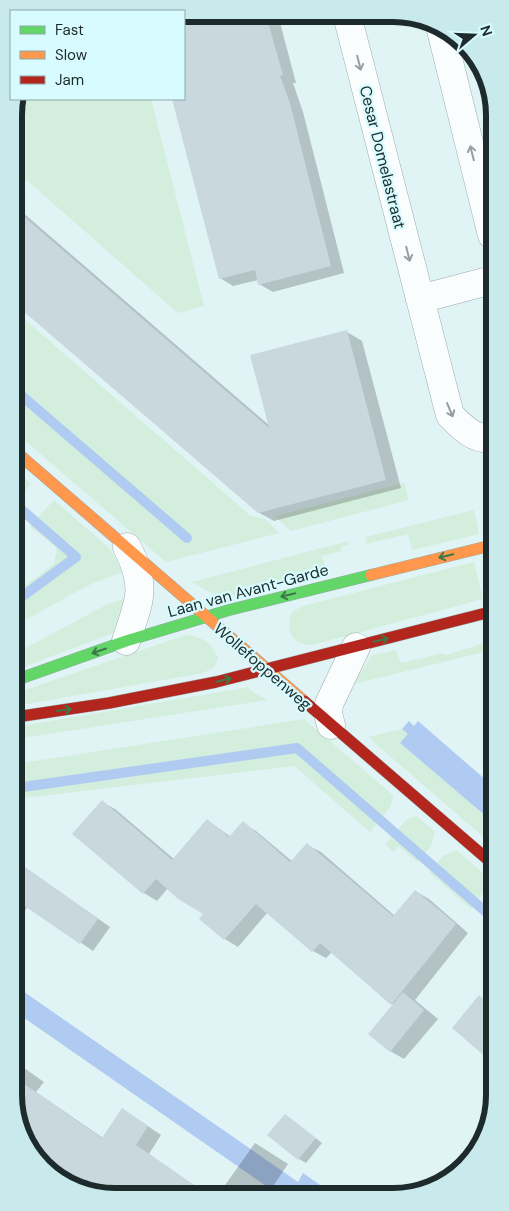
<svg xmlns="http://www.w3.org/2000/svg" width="509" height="1211" viewBox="0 0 509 1211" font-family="'DM Sans',sans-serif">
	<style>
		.green { fill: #d4eedd }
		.water { fill: #b0cbf2 }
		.shadow { fill: #0003 }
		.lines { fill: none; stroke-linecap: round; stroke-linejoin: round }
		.stream { stroke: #b0cbf2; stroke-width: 10 }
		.building { fill: #c9d8dc }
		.street-casing { stroke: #9baaab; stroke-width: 29 }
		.fast-casing { stroke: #9baaab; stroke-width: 12 }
		.slow-casing { stroke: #9baaab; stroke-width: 12 }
		.jam-casing { stroke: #9baaab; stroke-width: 12 }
		.street { stroke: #fafdfe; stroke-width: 28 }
		.fast { stroke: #63d668; stroke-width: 11 }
		.slow { stroke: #ff974d; stroke-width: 11 }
		.jam { stroke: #b3261e; stroke-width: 11 }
		.oneway { stroke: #979ea0 }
		.oneway2 { stroke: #3d7847 }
		.labels { text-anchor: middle; stroke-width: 4.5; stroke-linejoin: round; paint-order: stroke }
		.street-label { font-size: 16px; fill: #1e2b2c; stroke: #d7fbfe }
		.rim { fill: none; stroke: #1e2b2c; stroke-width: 6 }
	</style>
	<rect width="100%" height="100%" fill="#e0f3f5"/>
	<!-- green -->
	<g class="green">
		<polygon points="17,99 151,99 204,306 178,313 14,169 14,108"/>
		<polygon points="15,311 251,516 265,519 279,533 166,562 15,432"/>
		<polygon points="15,470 31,484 15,502"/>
		<polygon points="404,483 409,500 291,531 275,516"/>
		<polygon points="54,500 110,549 122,572 89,585 16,625 15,593 54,564 57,548 30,526"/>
		<polygon points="474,510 479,534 412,550 408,534 367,544 365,537"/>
		<polygon points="348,541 349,545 341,547 342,551 322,556 326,572 222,599 192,582"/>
		<path d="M474,562l9,37 -171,46c-19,1 -28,-16 -20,-33l11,-6z"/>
		<polygon points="124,599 113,633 16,670 16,653 110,603"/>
		<path d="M186,635c15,1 27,9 32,24l-5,9 -10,5 -187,33v-13z"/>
		<polygon points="491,641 492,650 354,684 372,655 396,650 401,663 443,653 446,655"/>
		<polygon points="249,687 250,690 267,700 16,739 16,727"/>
		<polygon points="304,719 394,796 390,807 370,832 294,766 16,799 16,764"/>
		<polygon points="402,729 409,734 400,743 494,823 494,846 368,737"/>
		<polygon points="417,816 435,832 431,846 417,862 398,846 394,852 385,845 406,820"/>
		<polygon points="456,850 489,878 485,890 471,909 429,872 443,856"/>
	</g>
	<!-- water -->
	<g class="water">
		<polygon points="409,721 414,726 418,721 494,787 494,823 400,743 408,734 402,729"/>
		<polygon points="17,987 298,1182 303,1173 333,1194 279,1195 17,1013"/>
	</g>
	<!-- shadow -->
	<g class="shadow">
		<polygon points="184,14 278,15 296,83 293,83 303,112 344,273 273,292 259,284 258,280 233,286 220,278 174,99 184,99"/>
		<polygon points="14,205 270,426 347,332 362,341 401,488 274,521 258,512 15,301"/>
		<polygon points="102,802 115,809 174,859 207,820 231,837 243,823 256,831 293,862 307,845 321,852 395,916 415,891 429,899 468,933 415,1000 438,1019 404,1059 390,1051 394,1005 332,952 326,958 313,951 268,912 238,947 225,939 205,914 168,888 157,901 144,893 79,838"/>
		<polygon points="16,861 110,927 93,951 28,906 19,920 17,919"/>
		<polygon points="17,1063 44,1082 36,1092 103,1138 136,1118 161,1135 149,1154 208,1195 105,1195 79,1178 74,1185 48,1172 17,1111"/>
		<polygon points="285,1115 322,1143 306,1163 299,1159"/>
		<polygon points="255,1143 288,1164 267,1195 218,1195"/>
	</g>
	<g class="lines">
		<!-- stream -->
		<g class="stream">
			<polyline points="15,390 187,538"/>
			<polyline points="15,504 76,557 16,601"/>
			<polyline points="16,788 297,748 494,919"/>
		</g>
	</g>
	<!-- building -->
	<g class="building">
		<polygon points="184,14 266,15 283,75 280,76 290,103 331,266 258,285 255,270 219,279 172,99 184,99"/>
		<polygon points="14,208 269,428 250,355 347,330 386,480 258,513 15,304"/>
		<polygon points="102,800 172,860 207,819 229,837 243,821 290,862 307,843 393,916 415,890 456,924 391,1005 320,943 312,952 256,904 224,940 199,919 203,914 178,899 156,879 143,894 72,834"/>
		<polygon points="16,861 98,919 80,944 16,900"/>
		<polygon points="403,992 424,1010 390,1052 368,1034"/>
		<polygon points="479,995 495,1008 495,1065 452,1028"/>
		<polygon points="17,1079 102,1138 122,1108 148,1126 136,1145 208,1195 103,1195 66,1170 60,1178 48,1172 17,1122"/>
		<polygon points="285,1114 316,1138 298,1160 267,1135"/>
	</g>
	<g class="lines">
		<defs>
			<g id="street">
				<path d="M347,15l103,400c13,13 24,25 43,24"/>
				<polyline points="441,30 492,235"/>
				<polyline points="420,299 492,280"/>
				<path d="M126,641c13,-40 22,-53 1,-94"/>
				<polyline points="331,725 328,714 329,704 356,647"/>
			</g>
			<polyline id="fast" points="16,680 126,641 229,610 371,575"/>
			<g id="slow">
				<polyline points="15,451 304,701"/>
				<polyline points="371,575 493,545"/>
			</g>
			<g id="jam">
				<polyline points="304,701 494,865"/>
				<polyline points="16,717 109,703 216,682 494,611"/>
			</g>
		</defs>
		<!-- street casing -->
		<use href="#street" class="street-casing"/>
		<!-- fast casing -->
		<use href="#fast" class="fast-casing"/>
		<!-- slow casing -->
		<use href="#slow" class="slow-casing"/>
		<!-- jam casing -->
		<use href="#jam" class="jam-casing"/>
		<!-- street -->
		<use href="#street" class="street"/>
		<!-- fast -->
		<use href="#fast" class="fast"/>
		<!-- slow -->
		<use href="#slow" class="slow"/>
		<!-- jam -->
		<use href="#jam" class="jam"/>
	</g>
	<!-- one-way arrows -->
	<defs><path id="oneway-shaft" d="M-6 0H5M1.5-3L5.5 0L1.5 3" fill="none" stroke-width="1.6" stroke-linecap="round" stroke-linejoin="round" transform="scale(1.25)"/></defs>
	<g class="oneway">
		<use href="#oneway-shaft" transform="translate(359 63) rotate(76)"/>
		<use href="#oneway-shaft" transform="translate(472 153) rotate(-104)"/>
		<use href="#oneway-shaft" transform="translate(408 254) rotate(76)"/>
		<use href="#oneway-shaft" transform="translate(450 410) rotate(67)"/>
	</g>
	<g class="oneway2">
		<use href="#oneway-shaft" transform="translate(446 556) rotate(166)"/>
		<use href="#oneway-shaft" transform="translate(288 595) rotate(166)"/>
		<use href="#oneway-shaft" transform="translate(381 640) rotate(-14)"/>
		<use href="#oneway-shaft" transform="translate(99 651) rotate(161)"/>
		<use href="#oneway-shaft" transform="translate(224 680) rotate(-13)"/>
		<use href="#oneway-shaft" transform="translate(64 710) rotate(-8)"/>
	</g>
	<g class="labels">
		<!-- street labels -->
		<g class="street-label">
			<text transform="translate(383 157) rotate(76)" y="6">Cesar Domelastraat</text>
			<text transform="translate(248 590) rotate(-15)" y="6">Laan van Avant-Garde</text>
			<text transform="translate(263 666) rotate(41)" y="6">Wollefoppenweg</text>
		</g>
	</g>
	<!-- crop -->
	<path d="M0 0H509V1211H0ZM115 22H393A93 93 0 0 1 486 115V1095A93 93 0 0 1 393 1188H115A93 93 0 0 1 22 1095V115A93 93 0 0 1 115 22Z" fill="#c8eaed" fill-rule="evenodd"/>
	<path class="rim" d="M115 22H393A93 93 0 0 1 486 115V1095A93 93 0 0 1 393 1188H115A93 93 0 0 1 22 1095V115A93 93 0 0 1 115 22Z"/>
	<!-- legend -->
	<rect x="10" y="10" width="175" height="90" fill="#d7fbfe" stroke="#8da8aa"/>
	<rect x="20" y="26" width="25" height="8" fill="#63d668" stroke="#8da8aa"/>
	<text x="55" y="35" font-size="15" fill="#1e2b2c">Fast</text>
	<rect x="20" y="51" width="25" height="8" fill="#ff974d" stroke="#8da8aa"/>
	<text x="55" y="60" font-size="15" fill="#1e2b2c">Slow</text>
	<rect x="20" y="76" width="25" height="8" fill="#b3261e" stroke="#8da8aa"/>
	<text x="55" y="85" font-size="15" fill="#1e2b2c">Jam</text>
	<!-- north arrow -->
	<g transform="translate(474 35) rotate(71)" stroke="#d7fbfe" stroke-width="4" paint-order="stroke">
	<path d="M0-4L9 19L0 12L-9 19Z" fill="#1e2b2c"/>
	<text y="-8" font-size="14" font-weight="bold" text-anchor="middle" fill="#1e2b2c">N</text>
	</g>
</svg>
